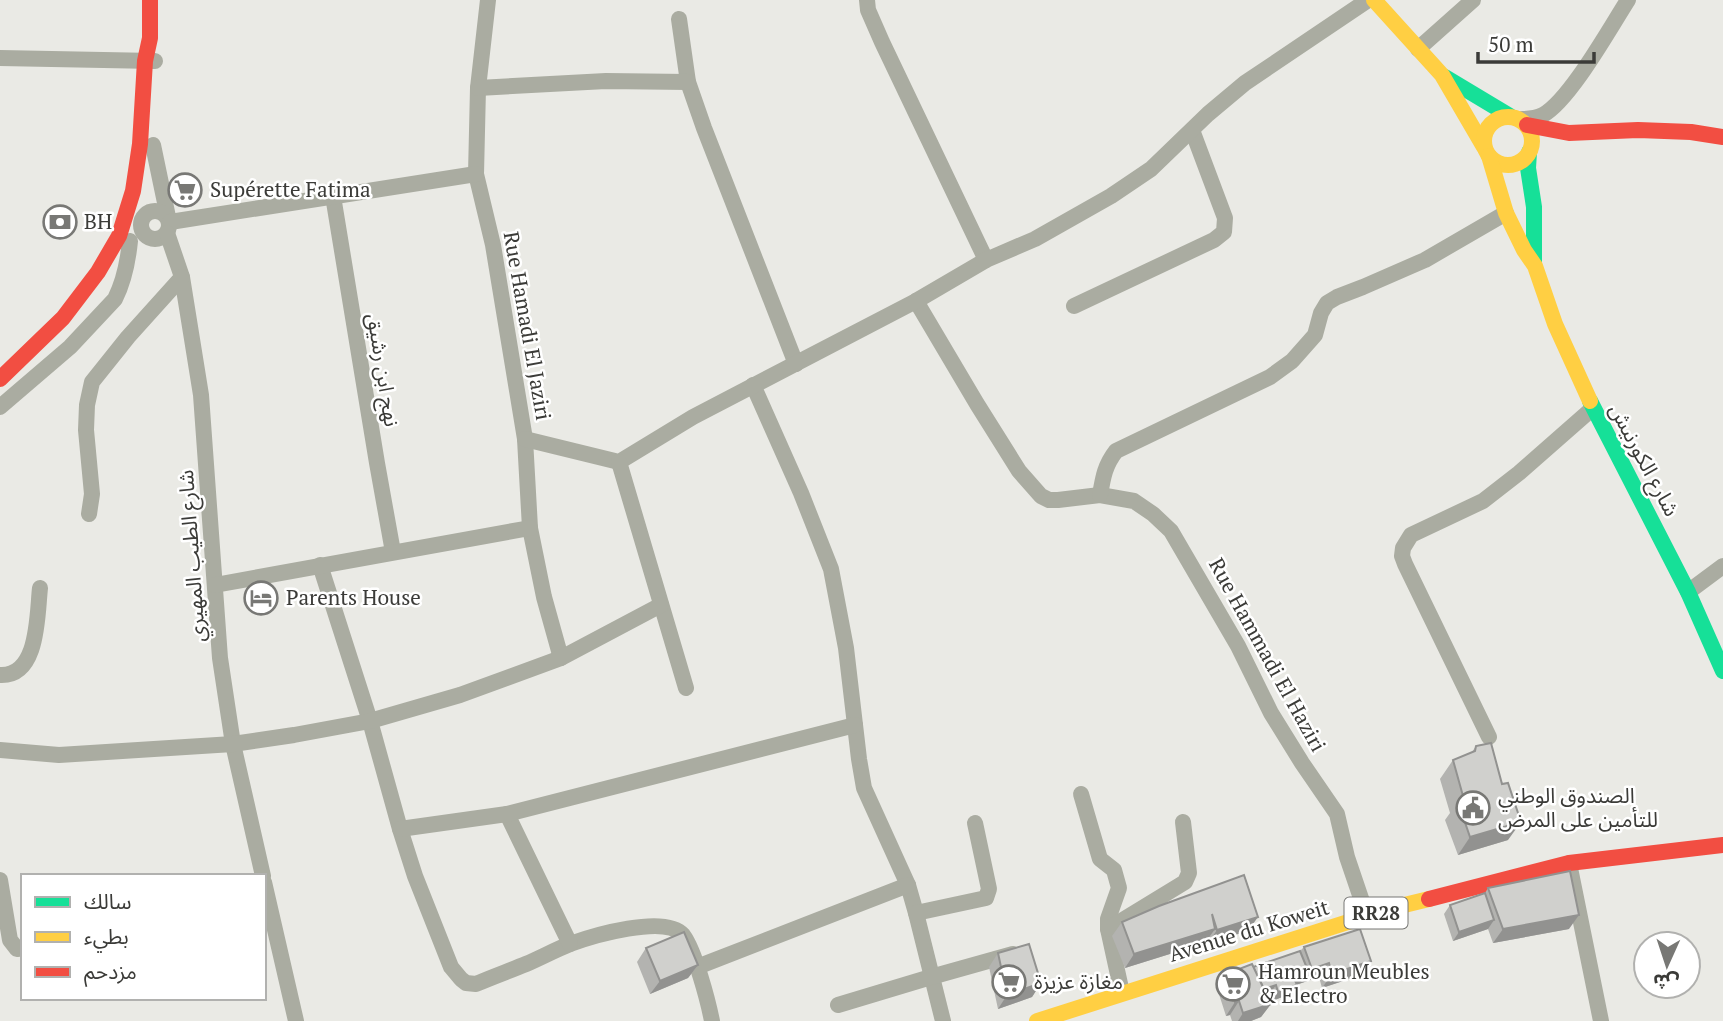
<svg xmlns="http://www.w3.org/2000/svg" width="1723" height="1021" viewBox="0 0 1723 1021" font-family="'PT Serif','Noto Sans Arabic',serif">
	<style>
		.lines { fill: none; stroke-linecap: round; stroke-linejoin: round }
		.street { stroke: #aaaca1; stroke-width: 16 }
		.fast { stroke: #16e098; stroke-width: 16 }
		.slow { stroke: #ffcf43; stroke-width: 16 }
		.jam { stroke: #f24e42; stroke-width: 16 }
		.wall { fill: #b3b3b0 }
		.shaded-wall { fill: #929290 }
		.building { fill: #d0d0cd; stroke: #929290; stroke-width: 2 }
		.labels { text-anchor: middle; stroke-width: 5; stroke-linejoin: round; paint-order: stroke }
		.shield { fill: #fff; stroke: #767674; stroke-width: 2 }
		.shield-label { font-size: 19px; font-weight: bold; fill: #3b3b38 }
		.poi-label { font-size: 21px; fill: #3b3b38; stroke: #fff; text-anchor: start }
		.street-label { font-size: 21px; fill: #3b3b38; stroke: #fff }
	</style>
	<rect width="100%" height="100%" fill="#eaeae5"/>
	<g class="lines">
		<!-- street -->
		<g class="street">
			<polyline points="488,0 478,88 476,174 493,245 525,439 530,528 544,597 561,658"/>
			<polyline points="867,0 868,10 882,42 986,260"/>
			<polyline points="679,19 688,82 704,128 796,364"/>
			<polyline points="1418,49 1473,0"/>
			<polyline points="0,58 155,61"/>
			<polyline points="478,88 606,81 688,82"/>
			<path d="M1522,119c7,0 15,-1 21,-4 27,-15 67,-87 85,-115"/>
			<polyline points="153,145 168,217"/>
			<polyline points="333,196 377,463 393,552"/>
			<circle cx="155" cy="225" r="14"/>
			<polyline points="170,222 476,174"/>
			<polyline points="167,233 182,277 201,395 220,658 233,744 263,876"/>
			<polyline points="916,301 977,404 1019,471 1041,496 1049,500 1058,500 1100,495 1134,501 1153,514 1171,531 1238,646 1271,713 1302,763 1337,814 1347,857 1367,916"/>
			<polyline points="1074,306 1214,240 1224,232 1225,218 1192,130"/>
			<polyline points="753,385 801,493 831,569 846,648 859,759 864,788 908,885 916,913 943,1021"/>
			<path d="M0,407l70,-60 45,-48c9,-18 13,-38 15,-58"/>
			<polyline points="525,439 619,462 693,417 916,301 986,260 1035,239 1111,196 1151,169 1208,114 1245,83 1368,0"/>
			<polyline points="619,462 686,688"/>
			<path d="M1100,495c3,-18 5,-30 16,-44l154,-74 22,-16 23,-26 6,-22 6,-10 10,-6 26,-10 62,-27 81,-47"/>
			<polyline points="89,514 92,494 86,430 87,405 92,382 128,337 182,277"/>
			<path d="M320,565l50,156 30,108 15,47 36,91 10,12 5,4 10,1c16,-7 33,-13 50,-20 14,-6 29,-14 44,-20 22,-8 95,-30 113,-9 12,16 25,66 29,86"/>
			<polyline points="215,585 530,528"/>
			<polyline points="1688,592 1723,566"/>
			<path d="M0,675c39,2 37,-61 40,-87"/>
			<polyline points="1489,737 1405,564 1402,556 1403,548 1411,535 1483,501 1519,473 1593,408"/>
			<polyline points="0,750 59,755 233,744 294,735 370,721 460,695 561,658 661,605"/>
			<polyline points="1081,794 1100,859 1114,870 1119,888 1108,919 1108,929 1122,993"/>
			<polyline points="507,814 570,944"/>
			<polyline points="400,829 507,814 855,725"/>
			<polyline points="1569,863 1601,1021"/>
			<polyline points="0,880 10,940 17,949 23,948"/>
			<polyline points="264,882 296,1021"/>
			<polyline points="916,913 986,898 989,889 975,823"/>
			<polyline points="1108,929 1185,882 1189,873 1183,822"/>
			<polyline points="697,967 908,885"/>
			<polyline points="838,1005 931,977 1013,954"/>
		</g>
		<!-- fast -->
		<g class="fast">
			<polyline points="1445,77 1510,116"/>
			<polyline points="1529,152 1528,168 1534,207 1534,263"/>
			<polyline points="1590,401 1688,592 1723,671"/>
		</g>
		<!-- slow -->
		<g class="slow">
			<polyline points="1374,0 1442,75 1484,147"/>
			<circle cx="1508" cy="141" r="24"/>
			<polyline points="1489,156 1506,213 1524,250 1535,266 1555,324 1590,401"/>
			<polyline points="1037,1021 1392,908 1429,899"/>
		</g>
		<!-- jam -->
		<g class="jam">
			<polyline points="1527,125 1569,133 1638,130 1691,132 1723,137"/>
			<polyline points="0,379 63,318 98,272 119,236 133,191 140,144 145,61 150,38 150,0"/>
			<polyline points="1429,899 1569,863 1723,845"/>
		</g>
	</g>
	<!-- wall -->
	<g class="wall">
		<polygon points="1476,746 1508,840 1458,855 1445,820 1450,813 1440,779 1453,760 1472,752"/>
		<polygon points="1488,888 1569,929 1493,943 1488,929 1453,941 1444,914 1450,905 1485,893"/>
		<polygon points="1159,906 1248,931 1208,943 1207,941 1205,943 1125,968 1112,936 1122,922"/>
		<polygon points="1304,947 1371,961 1361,975 1322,988 1319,977 1296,985 1290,994 1272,1001 1269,995 1267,995 1271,1004 1261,1017 1251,1021 1232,1021 1230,1015 1226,1016 1217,988 1226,974 1253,967 1300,951"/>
		<polygon points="646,948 698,965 688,978 650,994 637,962"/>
		<polygon points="998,953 1041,983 1032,997 998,1009 989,967"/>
	</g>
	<!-- shaded-wall -->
	<g class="shaded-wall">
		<polygon points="1521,822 1508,840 1458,855 1470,837"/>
		<polygon points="1579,915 1569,929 1493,943 1503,929"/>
		<polygon points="1258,917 1248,931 1208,943 1217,930"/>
		<polygon points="1494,920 1488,929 1453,941 1459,932"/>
		<polygon points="1215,929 1205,943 1125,968 1134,954"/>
		<polygon points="1371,961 1361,975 1322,988 1332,974"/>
		<polygon points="1329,963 1319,977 1287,988 1294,978 1309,973 1312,969"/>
		<polygon points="698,965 688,978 650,994 660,981"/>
		<polygon points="1041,983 1032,997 998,1009 1007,995"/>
		<polygon points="1276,985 1269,995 1254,1000 1260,991"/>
		<polygon points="1297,985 1290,994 1272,1001 1278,992"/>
		<polygon points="1239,1001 1230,1015 1226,1016 1235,1002"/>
		<polygon points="1271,1004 1261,1017 1251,1021 1238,1021 1243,1013"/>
	</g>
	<!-- building -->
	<g class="building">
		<polygon points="1491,743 1502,784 1508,783 1521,822 1470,837 1458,802 1463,796 1453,760 1475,751 1476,746"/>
		<polygon points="1570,871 1579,915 1503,929 1488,888"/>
		<polygon points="1244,875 1258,917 1217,930 1212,914 1215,929 1134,954 1122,922 1159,906"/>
		<polygon points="1485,893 1494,920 1459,932 1450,905"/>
		<polygon points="1360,929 1371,961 1332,974 1329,963 1312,969 1304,947"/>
		<polygon points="684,932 698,965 660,981 646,948"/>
		<polygon points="1029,944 1041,983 1007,995 998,953"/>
		<polygon points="1300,951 1309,973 1294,978 1297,985 1278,992 1276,985 1264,989 1253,967"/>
		<polygon points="1252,964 1271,1004 1243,1013 1239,1001 1235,1002 1226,974"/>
	</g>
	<!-- icons -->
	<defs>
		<symbol id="supermarket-ring" viewBox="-11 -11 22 22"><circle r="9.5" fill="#fff" stroke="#787875" stroke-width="1.5"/><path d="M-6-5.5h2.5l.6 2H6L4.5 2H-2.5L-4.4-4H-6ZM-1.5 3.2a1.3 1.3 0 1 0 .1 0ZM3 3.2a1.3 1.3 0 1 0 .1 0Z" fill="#787875"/></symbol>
		<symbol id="bank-ring" viewBox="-11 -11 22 22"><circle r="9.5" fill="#fff" stroke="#787875" stroke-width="1.5"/><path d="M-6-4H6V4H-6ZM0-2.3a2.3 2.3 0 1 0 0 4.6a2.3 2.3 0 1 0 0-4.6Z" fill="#787875"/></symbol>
		<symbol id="hotel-ring" viewBox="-11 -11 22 22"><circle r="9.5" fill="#fff" stroke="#787875" stroke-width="1.5"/><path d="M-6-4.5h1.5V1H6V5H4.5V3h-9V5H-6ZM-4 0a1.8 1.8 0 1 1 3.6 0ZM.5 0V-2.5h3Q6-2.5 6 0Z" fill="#787875"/></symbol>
		<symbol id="civic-ring" viewBox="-11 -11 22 22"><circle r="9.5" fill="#fff" stroke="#787875" stroke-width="1.5"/><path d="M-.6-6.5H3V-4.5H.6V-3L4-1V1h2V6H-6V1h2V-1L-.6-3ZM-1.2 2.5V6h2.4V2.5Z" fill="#787875"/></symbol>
	</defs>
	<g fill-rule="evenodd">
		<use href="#supermarket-ring" x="166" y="171" width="38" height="38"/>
		<use href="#bank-ring" x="41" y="203" width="38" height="38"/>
		<use href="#hotel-ring" x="242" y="579" width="38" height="38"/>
		<use href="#civic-ring" x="1454" y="789" width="38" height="38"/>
		<use href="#supermarket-ring" x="990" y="963" width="38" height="38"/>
		<use href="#supermarket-ring" x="1214" y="965" width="38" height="38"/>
	</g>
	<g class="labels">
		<!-- shield labels -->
		<rect class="shield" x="1344.5" y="897.5" width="63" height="31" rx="5"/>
		<g class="shield-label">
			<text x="1376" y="920">RR28</text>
		</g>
		<!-- poi labels -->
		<g class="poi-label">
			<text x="210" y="197">Supérette Fatima</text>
			<text x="84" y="229">BH</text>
			<text x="286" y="605">Parents House</text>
			<text x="1498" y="803">الصندوق الوطني<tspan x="1498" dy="24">للتأمين على المرض</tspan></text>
			<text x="1258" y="979">Hamroun Meubles<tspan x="1258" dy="24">&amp; Electro</tspan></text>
			<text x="1034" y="989">مغازة عزيزة</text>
		</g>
		<!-- street labels -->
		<g class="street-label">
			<text transform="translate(527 326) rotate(80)" y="7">Rue Hamadi El Jaziri</text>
			<text transform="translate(383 370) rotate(81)" y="7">نهج ابن رشيق</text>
			<text transform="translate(1644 460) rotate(62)" y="7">شارع الكورنيش</text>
			<text transform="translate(192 556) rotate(-94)" y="7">شارع الطيب المهيري</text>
			<text transform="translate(1267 655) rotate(61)" y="7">Rue Hammadi El Haziri</text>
			<text transform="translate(1249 931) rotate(-17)" y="7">Avenue du Koweit</text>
		</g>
	</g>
	<!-- legend -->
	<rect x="21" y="874" width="245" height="126" fill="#ffffff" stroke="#b1b1af" stroke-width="2"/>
	<rect x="35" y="897" width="35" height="10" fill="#16e098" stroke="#b1b1af" stroke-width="2"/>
	<text x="84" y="909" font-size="21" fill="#3b3b38">سالك</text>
	<rect x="35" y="932" width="35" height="10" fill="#ffcf43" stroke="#b1b1af" stroke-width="2"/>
	<text x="84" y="944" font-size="21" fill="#3b3b38">بطيء</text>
	<rect x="35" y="967" width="35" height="10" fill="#f24e42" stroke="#b1b1af" stroke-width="2"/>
	<text x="84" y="979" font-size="21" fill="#3b3b38">مزدحم</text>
	<!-- north arrow -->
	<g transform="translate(1667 965) rotate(183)"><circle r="33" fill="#ffffff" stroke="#b1b1af" stroke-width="2"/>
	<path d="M0-5L12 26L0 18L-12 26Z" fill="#787875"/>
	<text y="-10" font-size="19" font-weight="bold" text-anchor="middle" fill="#3b3b38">ش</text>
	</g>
	<!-- scale -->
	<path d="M1478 52v10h116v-10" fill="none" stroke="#3b3b38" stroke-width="3.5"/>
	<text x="1488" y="52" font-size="21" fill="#3b3b38" stroke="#ffffff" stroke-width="5" paint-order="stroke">50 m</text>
</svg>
